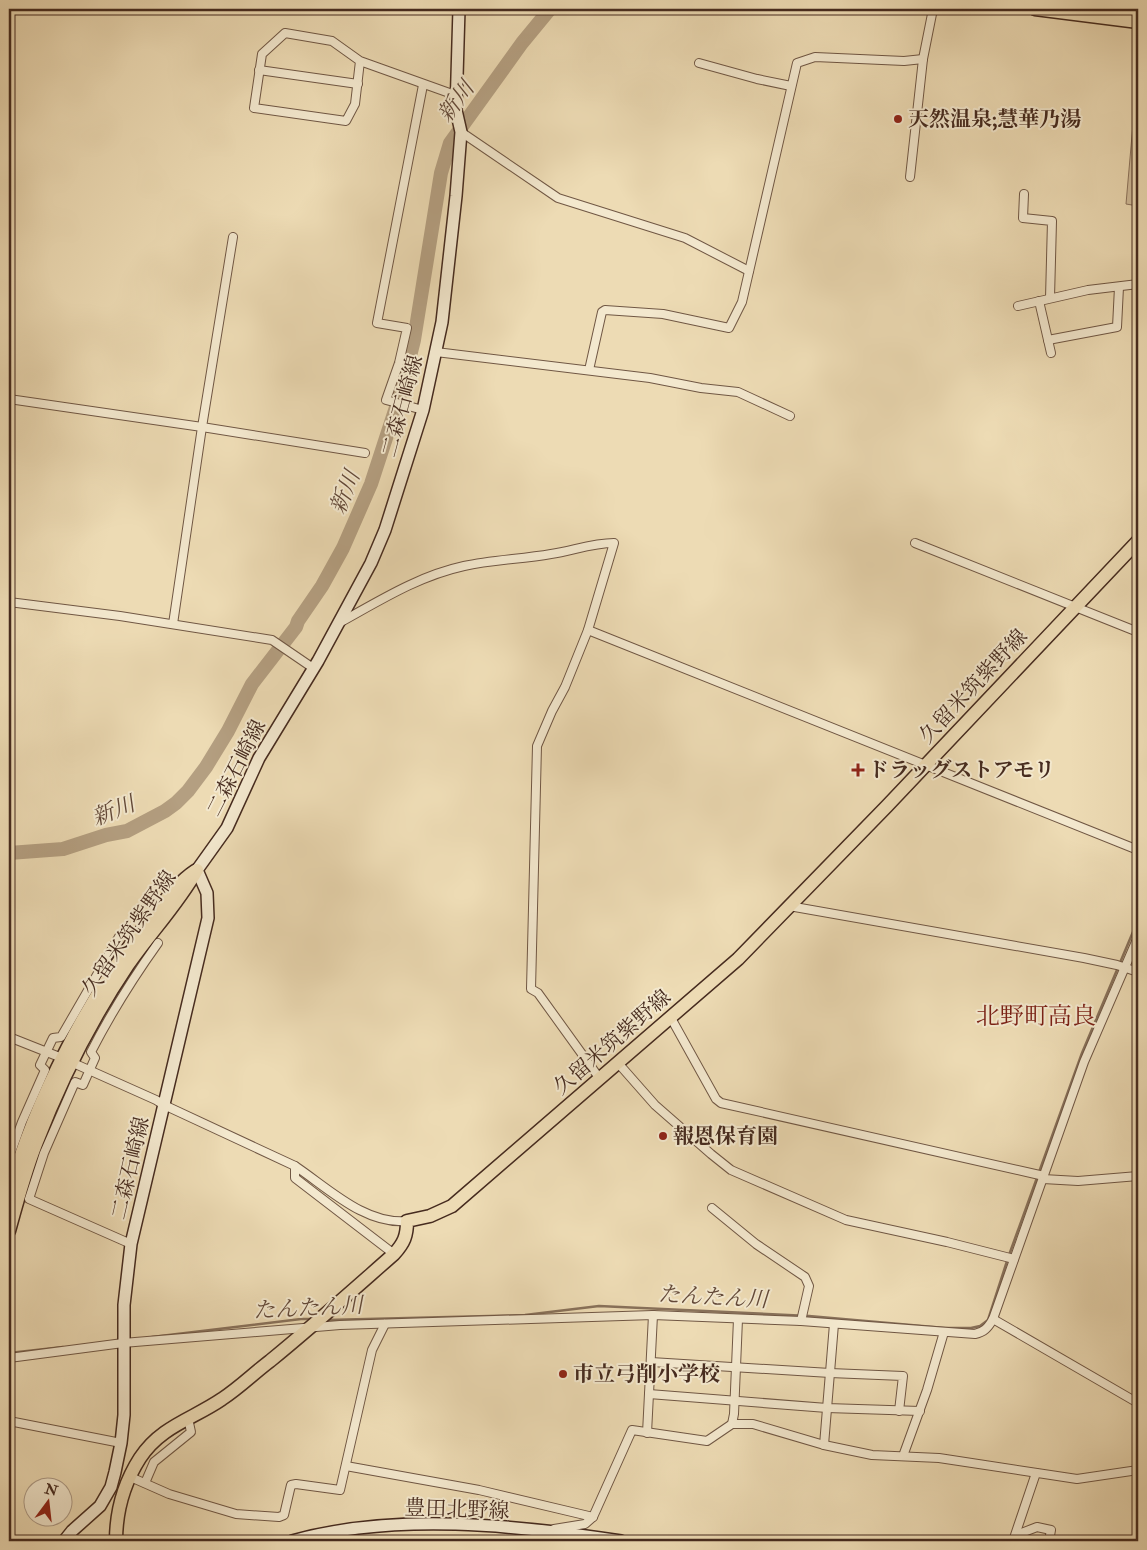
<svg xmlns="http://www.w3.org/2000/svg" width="1147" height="1550" viewBox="0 0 1147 1550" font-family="'IM FELL Double Pica','Noto Serif JP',serif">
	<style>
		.green { fill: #d1bd9b; stroke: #8c745d }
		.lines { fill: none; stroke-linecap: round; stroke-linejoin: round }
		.stream { stroke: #88715a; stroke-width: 2.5 }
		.river { stroke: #b49f81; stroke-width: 14 }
		.street-casing { stroke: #705744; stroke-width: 10 }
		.secondary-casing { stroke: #462b1f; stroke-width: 14 }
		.primary-casing { stroke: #462b1f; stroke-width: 15 }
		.street { stroke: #f3e8ce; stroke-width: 8 }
		.secondary { stroke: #f3e8ce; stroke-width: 11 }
		.primary { stroke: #eddbb4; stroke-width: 12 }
		.poi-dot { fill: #8f2418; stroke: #f3e8ce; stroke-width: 2 }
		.labels { text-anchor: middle; stroke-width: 4; stroke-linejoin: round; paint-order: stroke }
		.poi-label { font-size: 21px; font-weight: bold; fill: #462b1f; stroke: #f3e8ce; text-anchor: start }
		.street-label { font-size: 21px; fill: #462b1f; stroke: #f3e8ce }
		.water-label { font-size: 22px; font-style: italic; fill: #624838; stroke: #f3e8ce }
		.quarter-label { font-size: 24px; fill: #7a1f14; stroke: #f3e8ce }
	</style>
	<rect width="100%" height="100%" fill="#eddbb4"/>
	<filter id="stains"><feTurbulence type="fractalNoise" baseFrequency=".004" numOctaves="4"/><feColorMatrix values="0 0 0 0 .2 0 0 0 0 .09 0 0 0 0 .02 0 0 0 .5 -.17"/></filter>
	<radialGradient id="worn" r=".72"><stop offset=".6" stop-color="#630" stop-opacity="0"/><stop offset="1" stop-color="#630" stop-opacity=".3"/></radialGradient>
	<!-- green -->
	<polygon class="green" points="1137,78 1138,78 1138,206 1126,204"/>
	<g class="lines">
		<!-- stream -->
		<g class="stream">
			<polyline points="326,1320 525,1315 599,1306 809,1316 945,1328 971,1328 980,1326 988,1320 1008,1258 1082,1053 1138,920"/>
			<polyline points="152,1337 301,1319 313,1319"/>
			<polyline points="9,1353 63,1347"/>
		</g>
		<!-- river -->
		<polyline class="river" points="9,853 63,849 106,835 127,831 165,811 176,803 188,791 206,767 228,731 252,684 296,627 298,621 322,586 343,548 371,484 401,392 414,340 441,173 450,143 522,43 550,9"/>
		<defs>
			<g id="street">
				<polyline points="360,61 355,104 346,121 254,108 262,54 285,33 332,41 360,61 455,95"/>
				<polyline points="699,63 757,79 791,86"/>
				<polyline points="259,70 358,84"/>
				<polyline points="461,132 558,198 685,238 749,271"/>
				<polyline points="910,177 923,59 933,9"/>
				<polyline points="1024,194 1023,218 1052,221 1050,298"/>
				<polyline points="1039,301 1051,353"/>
				<polyline points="1018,306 1088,290 1138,284"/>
				<polyline points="1048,340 1117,327 1119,287"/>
				<polyline points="436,352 650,378 701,388 738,392 790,416"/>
				<polyline points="589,370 602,312 605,310 663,314 729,328 742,302 797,63 815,57 904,61 923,59"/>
				<polyline points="9,399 202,427 365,453"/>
				<polyline points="423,410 386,400 399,363 407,328 377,323 423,85"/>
				<polyline points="915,543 1138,632"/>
				<polyline points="9,602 120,616 272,640 313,668"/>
				<path d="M339,623c40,-22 79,-47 125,-57 28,-6 58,-7 87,-12 21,-3 41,-11 63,-11l-26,87 -23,57 -13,24 -15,35 -6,243 7,4 62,86"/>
				<polyline points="173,624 202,427 233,237"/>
				<polyline points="588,630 1138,850"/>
				<polyline points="789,906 1084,958 1117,965 1138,972"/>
				<polyline points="671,1018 716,1099 721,1103 1044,1176"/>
				<polyline points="9,1037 62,1058 156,1100 164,1105 295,1166 295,1178 394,1254"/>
				<polyline points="618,1063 655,1105 711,1154 731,1170 846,1220 947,1242 1014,1259"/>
				<polyline points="9,1158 22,1122 45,1070 40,1065 53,1038 61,1037 120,935"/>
				<path d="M295,1166c33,22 70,59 112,55"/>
				<polyline points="1043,1179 1078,1181 1138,1176"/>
				<polyline points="712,1208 756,1244 805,1277 809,1286 801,1321"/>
				<path d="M131,1244l-102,-45 15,-46 31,-71 8,3 12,-27 -4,-6c20,-39 42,-74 67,-109"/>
				<polyline points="993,1319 1138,1403"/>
				<path d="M9,1358l114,-15 217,-18 313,-10 148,6 174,13c9,-2 13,-6 18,-15l91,-257 54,-125"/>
				<polyline points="651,1362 830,1373 903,1376 899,1411"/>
				<polyline points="649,1394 827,1408 920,1411"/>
				<polyline points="9,1421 121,1443"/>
				<polyline points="732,1424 734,1414 738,1319"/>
				<polyline points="647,1433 653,1315"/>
				<polyline points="824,1445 834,1324"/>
				<polyline points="903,1456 927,1390 944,1332"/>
				<polyline points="346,1466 479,1490 593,1517"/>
				<polyline points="135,1479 169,1494 236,1514 279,1517 284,1515 291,1485 296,1484 340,1490 372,1350 385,1324"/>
				<polyline points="145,1483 154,1462 191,1432 188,1418"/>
				<polyline points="554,1529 585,1524 593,1517 632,1430 707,1441 732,1424 753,1424 824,1445 872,1455 939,1458 1077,1479 1138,1470"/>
				<polyline points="1016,1535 1037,1527 1051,1530 1049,1541"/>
				<polyline points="1013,1541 1036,1473"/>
			</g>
			<g id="secondary">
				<polyline points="64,1541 72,1531 100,1506 111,1487 115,1472 121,1443 124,1415 124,1305 131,1244 208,918 207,893 197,870 227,828 259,758 318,661 371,563 385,530 423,410 442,322 456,196 461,132 456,110 459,9"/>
				<path d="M292,1541c103,-29 224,-16 329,0"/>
			</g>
			<g id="primary">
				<polyline points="1035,9 1138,22"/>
				<path d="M9,1193c26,-93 81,-200 142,-275 14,-17 26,-35 44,-47"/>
				<path d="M9,1231c8,-29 16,-59 27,-87 24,-62 55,-124 92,-179 22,-32 50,-61 69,-95"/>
				<path d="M116,1541c0,-29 8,-58 24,-83 21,-32 53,-39 82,-59 17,-11 32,-26 48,-38 43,-35 83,-71 124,-107 10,-11 13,-18 13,-33l23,-5 22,-10 286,-247 149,-153 251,-265"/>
			</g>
		</defs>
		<!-- street casing -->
		<use href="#street" class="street-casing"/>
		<!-- secondary casing -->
		<use href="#secondary" class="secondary-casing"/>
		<!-- primary casing -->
		<use href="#primary" class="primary-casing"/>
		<!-- street -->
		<use href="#street" class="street"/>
		<!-- secondary -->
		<use href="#secondary" class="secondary"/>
		<!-- primary -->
		<use href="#primary" class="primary"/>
	</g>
	<!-- markers -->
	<g class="poi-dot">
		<circle cx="898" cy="119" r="5"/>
		<path d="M855.5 762.5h5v5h5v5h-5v5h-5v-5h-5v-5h5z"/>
		<circle cx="663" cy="1136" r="5"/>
		<circle cx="563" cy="1374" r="5"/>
	</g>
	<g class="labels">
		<!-- poi labels -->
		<g class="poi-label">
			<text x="908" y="126">天然温泉;慧華乃湯</text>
			<text x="868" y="777">ドラッグストアモリ</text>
			<text x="673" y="1143">報恩保育園</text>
			<text x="573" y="1381">市立弓削小学校</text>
		</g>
		<!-- street labels -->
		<g class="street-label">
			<text transform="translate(402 406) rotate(-75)" y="7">二森石崎線</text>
			<text transform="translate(973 686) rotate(-47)" y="7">久留米筑紫野線</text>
			<text transform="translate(236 768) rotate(-63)" y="7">二森石崎線</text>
			<text transform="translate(129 933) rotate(-55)" y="7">久留米筑紫野線</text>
			<text transform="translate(612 1042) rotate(-41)" y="7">久留米筑紫野線</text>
			<text transform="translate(130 1168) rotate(-77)" y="7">二森石崎線</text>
			<text transform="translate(457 1509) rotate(2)" y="7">豊田北野線</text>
		</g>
		<!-- water labels -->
		<g class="water-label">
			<text transform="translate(455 101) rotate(-53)" y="8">新川</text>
			<text transform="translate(344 492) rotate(-68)" y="8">新川</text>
			<text transform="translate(113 810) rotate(-22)" y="8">新川</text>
			<text transform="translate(713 1296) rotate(3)" y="8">たんたん川</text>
			<text transform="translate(308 1307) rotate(-3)" y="8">たんたん川</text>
		</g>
		<!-- quarter labels -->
		<g class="quarter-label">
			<text x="1036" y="1024">北野町高良</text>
		</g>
	</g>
	<!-- margin -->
	<rect width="1147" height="1550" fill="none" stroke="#eddbb4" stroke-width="30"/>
	<rect x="10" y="10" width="1127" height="1530" fill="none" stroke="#462b1f" stroke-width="2.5"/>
	<rect x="15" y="15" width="1117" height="1520" fill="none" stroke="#462b1f"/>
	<!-- north arrow -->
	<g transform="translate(48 1502) rotate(15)"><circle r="24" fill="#f3e8ce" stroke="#ae9c88"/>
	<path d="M0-4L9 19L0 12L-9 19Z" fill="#8f2418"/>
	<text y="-8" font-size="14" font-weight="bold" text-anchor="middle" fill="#462b1f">N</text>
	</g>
	<rect width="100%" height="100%" filter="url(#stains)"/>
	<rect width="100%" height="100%" fill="url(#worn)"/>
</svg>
